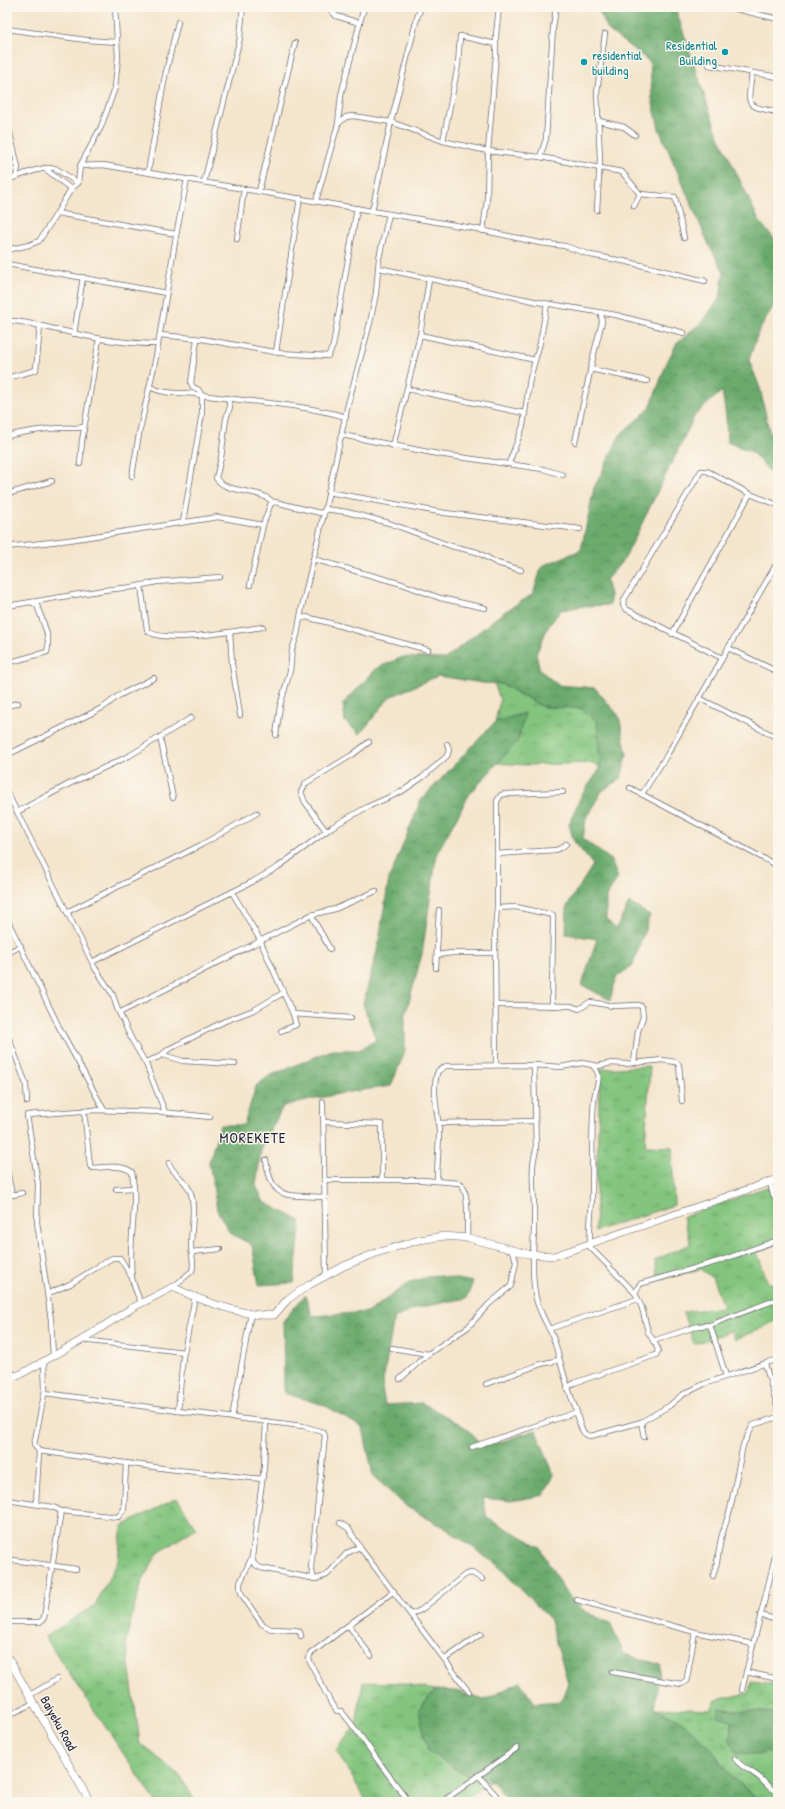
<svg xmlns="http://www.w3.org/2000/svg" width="785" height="1809" viewBox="0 0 785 1809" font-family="'Patrick Hand',sans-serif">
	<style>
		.grass { fill: url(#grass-tufts); stroke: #52745c }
		.forest { fill: url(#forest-crowns); stroke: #466654 }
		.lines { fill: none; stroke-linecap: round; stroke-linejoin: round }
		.street-casing { stroke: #6c666e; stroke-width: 6 }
		.secondary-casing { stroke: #6c666e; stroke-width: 8 }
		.street { stroke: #fff; stroke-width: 4.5 }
		.secondary { stroke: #fff; stroke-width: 7 }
		.culture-dot { fill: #0f9aa8; stroke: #fbf7ec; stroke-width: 1.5 }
		.labels { text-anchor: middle; stroke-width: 3; stroke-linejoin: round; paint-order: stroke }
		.culture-label { font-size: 13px; fill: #0d838f; stroke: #fbf7ec; text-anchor: end }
		.street-label { font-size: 13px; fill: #22223b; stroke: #fbf7ec }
		.quarter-label { font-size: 15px; letter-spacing: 1px; fill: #22223b; stroke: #fbf7ec }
	</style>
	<defs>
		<pattern id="grass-tufts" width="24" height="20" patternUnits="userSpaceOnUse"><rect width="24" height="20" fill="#83c57e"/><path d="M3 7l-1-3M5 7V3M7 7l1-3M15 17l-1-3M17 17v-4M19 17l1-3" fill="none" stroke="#6ba068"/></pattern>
		<pattern id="forest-crowns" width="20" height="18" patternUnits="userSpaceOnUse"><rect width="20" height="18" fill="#6aaa6d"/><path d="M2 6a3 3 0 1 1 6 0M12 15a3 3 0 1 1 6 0" fill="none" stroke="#578a5b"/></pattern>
	</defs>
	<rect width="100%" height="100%" fill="#fbf7ec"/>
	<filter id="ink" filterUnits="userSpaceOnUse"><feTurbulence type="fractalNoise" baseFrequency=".025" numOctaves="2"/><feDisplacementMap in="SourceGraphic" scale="8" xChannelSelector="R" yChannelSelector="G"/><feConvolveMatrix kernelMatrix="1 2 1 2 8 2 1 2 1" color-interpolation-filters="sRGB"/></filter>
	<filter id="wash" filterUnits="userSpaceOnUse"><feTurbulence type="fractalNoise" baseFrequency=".012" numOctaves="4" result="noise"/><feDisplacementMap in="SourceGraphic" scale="16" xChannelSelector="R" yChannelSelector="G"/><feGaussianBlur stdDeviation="0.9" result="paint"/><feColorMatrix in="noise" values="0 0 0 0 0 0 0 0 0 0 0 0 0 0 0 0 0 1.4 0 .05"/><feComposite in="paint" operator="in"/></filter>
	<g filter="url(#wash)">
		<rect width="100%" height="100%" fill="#f4e5cc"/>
		<!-- grass -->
		<g class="grass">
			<polygon points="494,683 502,684 543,707 581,708 598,721 600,769 594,763 526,765 497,763 518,740 524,713 495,722 500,700"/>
			<polygon points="650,1066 645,1146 672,1147 674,1205 595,1231 600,1069"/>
			<polygon points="778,1183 778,1243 757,1252 768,1283 778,1284 778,1320 735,1340 731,1331 694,1344 683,1312 723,1307 713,1279 701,1269 658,1280 655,1260 691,1244 683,1217"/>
			<polygon points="177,1498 196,1528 158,1553 142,1581 132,1615 126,1642 140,1743 180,1776 194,1799 189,1802 156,1802 45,1637 95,1605 118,1561 122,1526"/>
			<polygon points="751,1681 778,1684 778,1713 720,1709 732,1721 730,1740 755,1755 778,1750 778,1802 759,1800 731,1776 708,1745 654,1708 711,1710 716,1700 749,1693"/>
			<polygon points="363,1682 400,1683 435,1690 419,1710 460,1772 492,1780 461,1802 367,1802 336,1750 356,1725"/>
		</g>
		<!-- forest -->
		<g class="forest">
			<polygon points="597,7 675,7 715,127 759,221 778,243 778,298 758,333 749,360 760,388 769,430 778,442 778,481 752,452 727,442 726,417 722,391 695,415 625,558 606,580 610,595 610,605 585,606 561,610 548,627 536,654 540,670 558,685 595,688 619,716 627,755 621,778 602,791 586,818 583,839 611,860 618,878 606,897 606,919 616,929 629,903 650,915 632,967 617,976 610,1000 582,985 597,939 566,934 567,906 593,865 573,840 569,824 581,796 600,769 597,721 580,708 543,707 502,684 482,683 438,676 390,697 360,734 345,722 343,704 377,668 403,657 445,659 501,614 533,594 542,566 581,550 594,488 620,435 650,408 667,362 677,343 702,322 720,298 724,272 709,245 659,129 652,99 650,62 608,30"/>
			<polygon points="525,713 518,740 469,795 437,853 422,954 405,1016 405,1051 391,1086 343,1093 283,1106 261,1150 256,1186 264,1202 301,1221 294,1283 259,1285 252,1245 230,1233 217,1210 209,1162 220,1125 244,1125 256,1086 269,1076 332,1050 359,1050 376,1040 363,1004 377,951 389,879 421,800 495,722"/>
			<polygon points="434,1275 473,1282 467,1298 417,1308 394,1318 382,1388 385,1405 422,1403 465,1427 482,1445 503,1441 536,1430 554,1475 544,1495 511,1501 483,1498 487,1518 539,1546 565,1592 584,1611 610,1623 624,1654 661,1665 654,1708 679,1719 708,1745 731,1776 759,1800 768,1802 509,1802 492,1780 460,1772 428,1751 419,1710 435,1690 457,1691 484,1700 520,1682 535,1703 561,1701 568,1683 549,1618 494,1562 445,1528 407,1507 373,1476 363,1428 324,1405 284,1393 283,1321 305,1295 312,1316 368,1312 410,1282"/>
			<polygon points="720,1709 778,1713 778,1750 755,1755 736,1752 730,1740 732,1721 718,1716"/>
		</g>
	</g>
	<g filter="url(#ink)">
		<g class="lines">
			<defs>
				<g id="street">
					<polyline points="332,7 331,10 336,16 360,23"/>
					<polyline points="728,7 778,19"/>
					<polyline points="7,29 86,40 117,42"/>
					<polyline points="709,65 778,77"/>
					<path d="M752,73c-4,32 -9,33 26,39"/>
					<polyline points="7,121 18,167 16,177"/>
					<polyline points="599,121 624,127 635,135"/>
					<polyline points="338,124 341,95 364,7"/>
					<polyline points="443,141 458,65 460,36 496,44"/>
					<polyline points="540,157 546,139 553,28 556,7"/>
					<polyline points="80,166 103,165 472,228 540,243 565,246 591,255 628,262 705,281"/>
					<polyline points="44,168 71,189"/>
					<polyline points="148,172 165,76 178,22"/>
					<path d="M7,180c16,-5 31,-13 48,-12l23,15"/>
					<polyline points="204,182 240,38 243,7"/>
					<polyline points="259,191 295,43"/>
					<polyline points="316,201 338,124 346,117 353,116 391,122 443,141 488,151 540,157 622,172 640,194 675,197 684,238"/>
					<polyline points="634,206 640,194"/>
					<polyline points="597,210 600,159 597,92 605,34"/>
					<polyline points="372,211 391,122 417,18 421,7"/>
					<polyline points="57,213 176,234"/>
					<polyline points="483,231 487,200 488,151 496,55 496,35 499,7"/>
					<polyline points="237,239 244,189"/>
					<polyline points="7,250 29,245 39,241 57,213 71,189 78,183 80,166 101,127 115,88 118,57 115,7"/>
					<polyline points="7,264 166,293"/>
					<polyline points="379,268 538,302 616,315 684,333"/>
					<path d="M7,321c18,-1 39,7 57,10 32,8 62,13 94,13"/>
					<polyline points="74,334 83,277"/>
					<polyline points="160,335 202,339 280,353 328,356 333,346 357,208"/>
					<polyline points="420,335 535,360"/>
					<polyline points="197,339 191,383 193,387 199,390 201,395"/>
					<polyline points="276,352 300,198"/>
					<polyline points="590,369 647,381"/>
					<polyline points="7,378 36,370 40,326"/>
					<path d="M150,387c15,8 29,5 45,7 50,8 102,9 151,23"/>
					<polyline points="407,389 524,413"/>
					<path d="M228,399l2,8 -4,12 -5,39 -5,20c10,16 42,10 57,24"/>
					<polyline points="342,435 438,454 543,469 563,475"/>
					<path d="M7,436c17,-4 35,-7 53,-8 8,-1 16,1 24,-1"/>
					<polyline points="575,442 594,353 602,322 601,313"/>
					<polyline points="393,446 420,335 429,280"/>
					<polyline points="509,463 523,426 530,378 540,343 547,304"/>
					<polyline points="80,464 82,441 99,339"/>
					<polyline points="132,476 139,434 156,357 176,236 187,179"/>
					<polyline points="328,492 445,513 580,529"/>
					<polyline points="7,494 52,481"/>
					<polyline points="325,509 347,512 389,523 451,546 477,552 497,563 521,570"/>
					<polyline points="183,522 202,413 202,395"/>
					<polyline points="7,547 69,540 218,517 263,525"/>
					<polyline points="313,559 402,584 440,598 485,608"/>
					<polyline points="250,585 263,525 271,503 275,502 320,513 325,511"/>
					<path d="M141,586l6,43 2,3c19,12 90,-2 114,-5"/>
					<polyline points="7,606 104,590 133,587 157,582 220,577"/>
					<polyline points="300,619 306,617 326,622 428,650"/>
					<polyline points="230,632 232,664 240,715"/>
					<polyline points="672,634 750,494"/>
					<polyline points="728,648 778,672"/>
					<polyline points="722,658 626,609 623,605 624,600 701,471 707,471 750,494 778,505"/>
					<path d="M7,663l40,-11c4,-16 -5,-31 -10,-47l-6,-3"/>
					<polyline points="699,698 778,738"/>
					<polyline points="7,706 18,703"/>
					<polyline points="276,735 280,706 290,671 292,650 297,635 302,607 325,509 348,404 370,323 376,293 379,258 389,214"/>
					<polyline points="160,737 173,798"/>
					<polyline points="7,755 104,707 118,696 154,678"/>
					<polyline points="630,788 778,866"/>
					<polyline points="7,792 95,968 113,995 117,1008 132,1040 146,1064 165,1112"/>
					<polyline points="642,794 667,755 778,561"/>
					<polyline points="17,812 71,783 129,756 191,718"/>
					<polyline points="326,831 305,802 301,792 306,783 352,755 369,742"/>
					<polyline points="497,854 556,850 561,848 566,844"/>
					<polyline points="232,892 259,938 293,1014 296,1025 281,1031"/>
					<polyline points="497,908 516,907 553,915 552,1006"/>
					<polyline points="67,912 201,845 257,813"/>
					<polyline points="311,915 330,949"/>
					<polyline points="7,919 59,1027 104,1110"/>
					<polyline points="7,953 21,946"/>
					<polyline points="437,955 452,953 495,953"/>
					<polyline points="92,962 252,882 278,867 332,827 367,807 401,792 423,777 447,756 449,750 447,744"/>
					<polyline points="436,968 439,910"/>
					<polyline points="495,1005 571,1006 579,1009 590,1002 613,1006 639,1005 642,1007 643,1017 638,1031 634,1062"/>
					<polyline points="119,1013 311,915 335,909 376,891"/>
					<polyline points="293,1014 351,1018"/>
					<polyline points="7,1033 26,1084 27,1102"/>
					<polyline points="163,1055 183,1061 235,1064"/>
					<polyline points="145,1062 159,1057 169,1049 225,1021 254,1010 283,993"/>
					<polyline points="496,1064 495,933 497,907 497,801 501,795 505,794 563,792"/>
					<path d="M534,1065l2,85c-6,19 -2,40 -2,60 1,28 -4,61 2,88 3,15 13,28 18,42 7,23 12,45 21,67 4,9 4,29 16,29l50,-14 28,-16 13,-11 22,-11 74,-25"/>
					<polyline points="323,1102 326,1276"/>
					<path d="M84,1110l6,56 3,2c13,-1 28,-4 39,4l2,16"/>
					<polyline points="324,1122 382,1124 382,1180"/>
					<polyline points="438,1123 535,1121"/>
					<path d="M266,1160c6,43 22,34 58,37"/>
					<path d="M169,1163c3,10 13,14 19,24 9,13 3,43 3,59 0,8 4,17 1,25l-19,16"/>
					<polyline points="7,1170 12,1195"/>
					<path d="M324,1180h98l38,3c10,7 7,43 7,55"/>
					<path d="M437,1181c0,-17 2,-34 2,-50 -1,-18 -8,-43 -1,-60l8,-5 88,-1 27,2 21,-4 16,3 14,-3 13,1 37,-4 14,2 3,3 3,36"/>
					<polyline points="770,1182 773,1195 778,1203"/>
					<path d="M116,1189l18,-1c2,29 -6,59 -2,89 1,9 6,18 9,26"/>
					<polyline points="7,1196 22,1193"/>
					<path d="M590,1243c-1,-17 2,-32 2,-49 1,-32 -1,-63 2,-94 1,-13 10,-24 -1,-34"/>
					<polyline points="192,1252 220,1249"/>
					<polyline points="635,1293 640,1284 719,1261 778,1240"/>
					<polyline points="47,1294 70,1284 112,1258 120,1258 131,1276"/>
					<polyline points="710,1325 778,1299"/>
					<polyline points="549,1329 638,1299"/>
					<polyline points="82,1340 184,1352"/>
					<polyline points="653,1341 698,1326 710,1325 726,1376"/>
					<polyline points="392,1348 428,1354"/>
					<polyline points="53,1356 51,1320 37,1222 38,1184 27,1115 95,1110 162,1112 210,1117"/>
					<polyline points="7,1359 8,1367 14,1376"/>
					<polyline points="44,1361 45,1390 34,1445 39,1451 169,1469 262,1479"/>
					<polyline points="765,1364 778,1409"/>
					<polyline points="400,1379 428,1354 468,1327 489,1304 511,1286 516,1262 513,1250"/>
					<polyline points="486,1384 541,1364 559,1360"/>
					<polyline points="567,1388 574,1383 656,1355 658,1351 656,1345 648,1332 642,1308 635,1293 587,1244"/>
					<polyline points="45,1393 178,1411 303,1426 323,1432 325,1436 311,1567 314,1579"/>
					<polyline points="178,1411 183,1357 195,1297"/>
					<polyline points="232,1418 251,1313"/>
					<polyline points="266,1421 264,1467 252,1557 254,1564 261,1568 316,1579 327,1575 347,1553 359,1547"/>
					<polyline points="641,1422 644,1437"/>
					<polyline points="472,1447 577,1412"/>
					<polyline points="7,1500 53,1507 61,1511 118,1517 124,1509 126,1463"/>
					<polyline points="36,1504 39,1451"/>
					<polyline points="340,1523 348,1528 361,1549 469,1692"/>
					<polyline points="252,1557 240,1583 240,1588 242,1595 262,1624 271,1629 297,1630 300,1632 301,1636"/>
					<polyline points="13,1560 76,1569"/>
					<polyline points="713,1576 717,1562 721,1538 730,1510 743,1445 753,1425 778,1417"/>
					<path d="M394,1591l-84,63 -1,6 23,45 5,6h4c23,27 41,58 64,85l2,6"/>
					<polyline points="577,1600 695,1632 753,1644"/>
					<polyline points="411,1614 421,1610 466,1574 472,1573 482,1579"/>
					<polyline points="760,1615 778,1620"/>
					<polyline points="7,1622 40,1622 44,1618 61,1511"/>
					<polyline points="349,1626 371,1656"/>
					<polyline points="445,1659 481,1634"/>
					<polyline points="612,1672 681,1684 686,1681 687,1678 695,1632"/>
					<polyline points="746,1672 778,1679"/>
					<path d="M742,1690c11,-49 26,-98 36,-148"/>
					<polyline points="30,1695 57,1679"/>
					<polyline points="7,1716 34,1703"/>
					<path d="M735,1759c7,9 17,12 25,19 7,6 8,11 18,13"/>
					<polyline points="478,1775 502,1802"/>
					<polyline points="442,1802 517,1748"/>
				</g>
				<g id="secondary">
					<path d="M7,1378l14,-4 59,-33 52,-33 41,-21c23,12 75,31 101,28l14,-16 21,-14 35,-19 32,-13 43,-13 25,-4 25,2 59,16 26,2 224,-77"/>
					<polyline points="7,1656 90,1802"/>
				</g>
			</defs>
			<!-- street casing -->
			<use href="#street" class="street-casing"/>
			<!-- secondary casing -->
			<use href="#secondary" class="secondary-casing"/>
			<!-- street -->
			<use href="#street" class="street"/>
			<!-- secondary -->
			<use href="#secondary" class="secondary"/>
		</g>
	</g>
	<!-- markers -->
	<g class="culture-dot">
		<circle cx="725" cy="52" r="4"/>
		<circle cx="584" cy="62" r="4"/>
	</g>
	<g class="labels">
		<!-- culture labels -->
		<g class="culture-label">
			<text x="717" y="50">Residential<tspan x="717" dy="15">Building</tspan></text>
			<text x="592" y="60" text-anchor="start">residential<tspan x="592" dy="15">building</tspan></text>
		</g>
		<!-- street labels -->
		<g class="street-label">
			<text transform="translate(59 1723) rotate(61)" y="5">Baiyeku Road</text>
		</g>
		<!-- quarter labels -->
		<g class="quarter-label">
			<text x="253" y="1143">MOREKETE</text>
		</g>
	</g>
	<!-- margin -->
	<rect width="785" height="1809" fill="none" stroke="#fbf7ec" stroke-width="24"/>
</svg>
